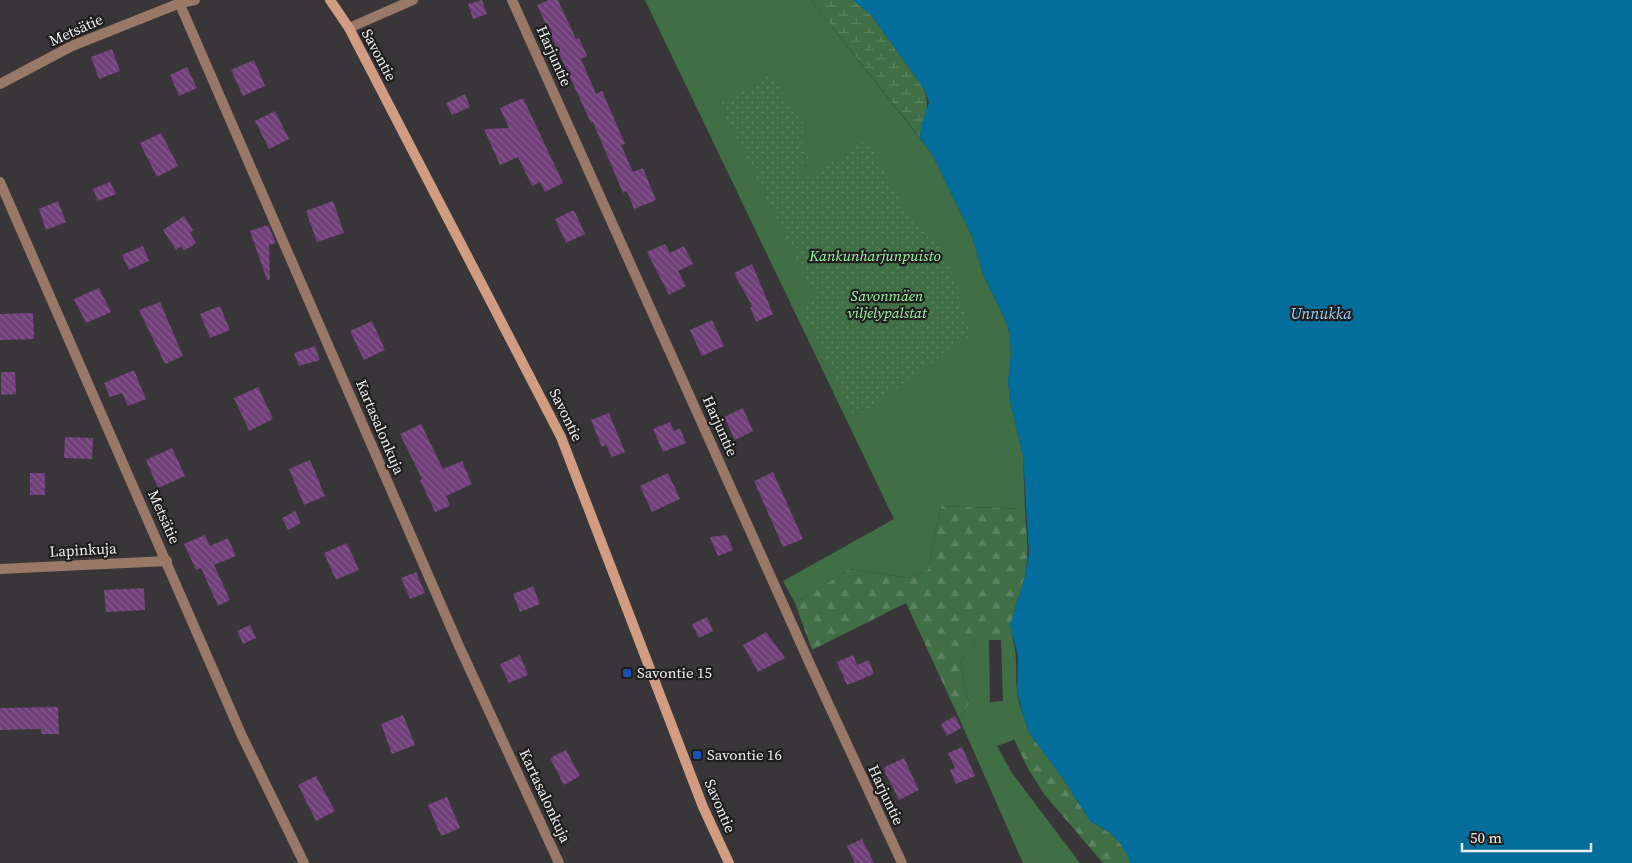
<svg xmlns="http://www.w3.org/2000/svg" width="1632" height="863" viewBox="0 0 1632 863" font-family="'Source Serif 4',serif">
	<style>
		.green { fill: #406e45 }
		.forest { fill: url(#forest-firs) }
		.wetland { fill: url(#wetland-marsh) }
		.garden { fill: url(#garden-dots) }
		.water { fill: #036e9c }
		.building { fill: url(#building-back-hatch) }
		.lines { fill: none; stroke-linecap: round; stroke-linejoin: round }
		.street { stroke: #9a7867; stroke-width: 10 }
		.secondary { stroke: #d19c81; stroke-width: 10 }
		.transit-dot { fill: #1a4fb4; stroke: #1f1e1f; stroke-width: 2 }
		.labels { text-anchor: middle; stroke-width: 4.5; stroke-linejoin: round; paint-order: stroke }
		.street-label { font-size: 15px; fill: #efeeef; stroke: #1f1e1f }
		.park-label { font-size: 15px; font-style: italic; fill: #a0f9a8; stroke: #1f1e1f }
		.poi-label { font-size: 15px; fill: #efeeef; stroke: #1f1e1f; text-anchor: start }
		.water-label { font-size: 16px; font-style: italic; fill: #97d5fc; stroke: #1f1e1f }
	</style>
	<defs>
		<pattern id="forest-firs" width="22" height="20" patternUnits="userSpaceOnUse" patternTransform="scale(1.25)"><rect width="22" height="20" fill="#406e45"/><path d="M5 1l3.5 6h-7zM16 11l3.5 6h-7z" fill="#5c8360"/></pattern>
		<pattern id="wetland-marsh" width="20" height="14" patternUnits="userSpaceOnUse" patternTransform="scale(1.25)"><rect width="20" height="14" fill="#406e45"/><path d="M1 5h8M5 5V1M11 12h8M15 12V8" fill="none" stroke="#5c8360"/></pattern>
		<pattern id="garden-dots" width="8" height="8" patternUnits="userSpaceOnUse" patternTransform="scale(1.25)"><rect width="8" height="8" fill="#406e45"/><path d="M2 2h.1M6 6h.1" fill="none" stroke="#5c8360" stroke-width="1.8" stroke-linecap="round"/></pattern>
		<pattern id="building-back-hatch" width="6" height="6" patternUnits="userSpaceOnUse" patternTransform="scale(1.25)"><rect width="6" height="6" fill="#713f7a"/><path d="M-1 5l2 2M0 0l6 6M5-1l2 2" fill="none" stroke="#865b8d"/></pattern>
	</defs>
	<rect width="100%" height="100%" fill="#383638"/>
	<!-- green -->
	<g class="green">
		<polygon points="645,0 811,0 932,154 972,236 983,274 1007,324 1010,336 1011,355 1008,381 1010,401 1023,456 1025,509 941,506 928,570 911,578 849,569 795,603 783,581 894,519"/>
		<path d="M979,640h10l1,62 13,-1 -2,-61h12c5,18 2,33 4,52 2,14 8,29 13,42l-33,12 15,27 68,90h-57l-64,-145 10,-14 -9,-43z"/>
	</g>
	<!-- forest -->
	<g class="forest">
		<path d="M941,506l84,3c1,22 5,44 0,66 -5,23 -16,40 -12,65h-34l-19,21 9,43 -10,14 -53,-115 -94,47 -17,-47 54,-34 62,9 17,-8z"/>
		<polygon points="1030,734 1064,780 1090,821 1110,833 1120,843 1129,856 1130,863 1103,863 1044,794 1027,767 1014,739"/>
	</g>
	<!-- wetland -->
	<path class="wetland" d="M811,0h42l19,16 52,73c8,22 -2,28 -4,49z"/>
	<!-- garden -->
	<polygon class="garden" points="770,75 806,127 800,138 811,157 794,169 803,180 867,140 913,223 939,244 956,281 970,336 855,418 801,308 815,296 720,104"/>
	<!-- water -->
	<polygon class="water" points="853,0 1632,0 1632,863 1130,863 1128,856 1120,843 1110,833 1090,821 1064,780 1030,734 1023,716 1017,691 1018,656 1010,625 1025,576 1029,553 1023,456 1010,401 1008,381 1011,355 1010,336 1007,324 983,274 972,236 932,154 920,138 921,126 929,102 924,89 872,16"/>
	<!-- building -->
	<g class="building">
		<polygon points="482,0 487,14 473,19 468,4"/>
		<polygon points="549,0 558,0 576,39 579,38 587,56 581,59 596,94 602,91 625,144 621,145 633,172 643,168 656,200 634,209 627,191 623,193 593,122 591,123 537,5"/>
		<polygon points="112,49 120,71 99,79 91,57"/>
		<polygon points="254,60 265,86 243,96 231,70"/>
		<polygon points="187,67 197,88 179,96 170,75"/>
		<polygon points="465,94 470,107 452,115 446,103"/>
		<polygon points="523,98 563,183 545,192 540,182 532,186 518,157 500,165 484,129 509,128 500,108"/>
		<polygon points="275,111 289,139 269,149 255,121"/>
		<polygon points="161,133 178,166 157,177 140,143"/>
		<polygon points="110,182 116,194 98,201 93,189"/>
		<polygon points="58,201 66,222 46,230 39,209"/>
		<polygon points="333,201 344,233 317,242 306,211"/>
		<polygon points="574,210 585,234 566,243 555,219"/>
		<polygon points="184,216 193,230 190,233 196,243 184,251 181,246 176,250 163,230"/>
		<polygon points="268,225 276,243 269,245 270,280 267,280 250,231"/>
		<polygon points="665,244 670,253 684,246 693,264 678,271 686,286 669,295 647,252"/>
		<polygon points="143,246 149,261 129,270 122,255"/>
		<polygon points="752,264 773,314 756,322 750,307 752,306 734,273"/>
		<polygon points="99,288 111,312 86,323 74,299"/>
		<polygon points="160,302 183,356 165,364 139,310"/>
		<polygon points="220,306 230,330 210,338 200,314"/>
		<polygon points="33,313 34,339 0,340 0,314"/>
		<polygon points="712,320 724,346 702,356 690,330"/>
		<polygon points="372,321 385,350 364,360 350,331"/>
		<polygon points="315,346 320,360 299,366 294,353"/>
		<polygon points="134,370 146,399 128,406 122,393 110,397 104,383"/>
		<polygon points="1,372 15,372 16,394 1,395"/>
		<polygon points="258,387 273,419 249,431 234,398"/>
		<polygon points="743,408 753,431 735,440 724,417"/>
		<polygon points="609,413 625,452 612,457 606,445 602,447 591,420"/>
		<polygon points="670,422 674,431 680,428 686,443 663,452 653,429"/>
		<polygon points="421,424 443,469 462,461 472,484 446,496 450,506 435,512 420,480 422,479 400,434"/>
		<polygon points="65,437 93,438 92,459 64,458"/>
		<polygon points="172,448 185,476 158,488 146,460"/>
		<polygon points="310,460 325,496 304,505 289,469"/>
		<polygon points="773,472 803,539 783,547 754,481"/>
		<rect x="30" y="473" width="15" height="22"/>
		<polygon points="668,473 680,499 652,512 640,486"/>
		<polygon points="295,511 301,523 288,530 282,518"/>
		<polygon points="205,535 210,546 228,538 236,556 214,565 230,600 218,606 201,568 196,570 184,544"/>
		<polygon points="727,535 733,550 718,556 710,537"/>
		<polygon points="347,543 359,570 336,580 324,553"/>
		<polygon points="416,572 425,593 410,599 401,578"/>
		<polygon points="533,586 540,604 520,612 513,594"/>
		<polygon points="144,588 145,610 106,612 104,590"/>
		<polygon points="707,617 713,631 699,638 692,624"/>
		<polygon points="250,625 256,638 243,644 237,631"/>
		<polygon points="766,632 785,658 758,672 743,645"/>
		<polygon points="520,655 528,675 509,683 500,664"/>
		<polygon points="853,655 857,665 869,660 874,674 847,685 837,662"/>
		<polygon points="58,707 59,734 42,734 41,729 0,730 0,708"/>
		<polygon points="403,715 415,745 392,754 381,724"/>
		<polygon points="955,716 961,728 947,736 941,724"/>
		<polygon points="962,747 975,776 956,784 950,770 955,768 948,753"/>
		<polygon points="566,750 580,776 564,785 550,758"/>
		<polygon points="904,758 919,790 899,800 883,768"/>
		<polygon points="316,776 335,811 316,821 298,785"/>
		<polygon points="447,797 460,828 441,836 428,805"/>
		<polygon points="862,839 874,863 855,863 847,846"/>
	</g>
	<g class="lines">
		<!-- street -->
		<g class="street">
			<polyline points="178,0 459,646 559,863"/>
			<polyline points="512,0 809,662 902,863"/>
			<polyline points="349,28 413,0"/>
			<polyline points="0,84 72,46 180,3 195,0"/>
			<polyline points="0,182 242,736 304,863"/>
			<polyline points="0,569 167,561"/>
		</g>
		<!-- secondary -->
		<polyline class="secondary" points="330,0 349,28 561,437 703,807 729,863"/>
	</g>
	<!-- markers -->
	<g class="transit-dot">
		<rect x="622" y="668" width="10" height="10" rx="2.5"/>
		<rect x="692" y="750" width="10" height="10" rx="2.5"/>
	</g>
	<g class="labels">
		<!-- street labels -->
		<g class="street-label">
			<text transform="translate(76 30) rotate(-24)" y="5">Metsätie</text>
			<text transform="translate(379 55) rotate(62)" y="5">Savontie</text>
			<text transform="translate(554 56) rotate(66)" y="5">Harjuntie</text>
			<text transform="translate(566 415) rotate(64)" y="5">Savontie</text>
			<text transform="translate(720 426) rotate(66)" y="5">Harjuntie</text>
			<text transform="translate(380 427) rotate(67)" y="5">Kartasalonkuja</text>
			<text transform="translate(164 517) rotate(66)" y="5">Metsätie</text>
			<text transform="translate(83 550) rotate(-3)" y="5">Lapinkuja</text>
			<text transform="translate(886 795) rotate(65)" y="5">Harjuntie</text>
			<text transform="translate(545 796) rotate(65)" y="5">Kartasalonkuja</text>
			<text transform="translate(720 806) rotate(67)" y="5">Savontie</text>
		</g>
		<!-- park labels -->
		<g class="park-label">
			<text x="875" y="261">Kankunharjunpuisto</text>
			<text x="887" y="301">Savonmäen<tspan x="887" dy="17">viljelypalstat</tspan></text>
		</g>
		<!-- poi labels -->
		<g class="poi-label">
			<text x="637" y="678">Savontie 15</text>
			<text x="707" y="760">Savontie 16</text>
		</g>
		<!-- water labels -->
		<g class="water-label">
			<text x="1321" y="319">Unnukka</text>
		</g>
	</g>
	<!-- scale -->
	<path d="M1462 843v8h129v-8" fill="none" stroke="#efeeef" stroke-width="2.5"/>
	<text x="1470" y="843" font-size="15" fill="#efeeef" stroke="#1f1e1f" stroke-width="4" paint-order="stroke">50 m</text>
</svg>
